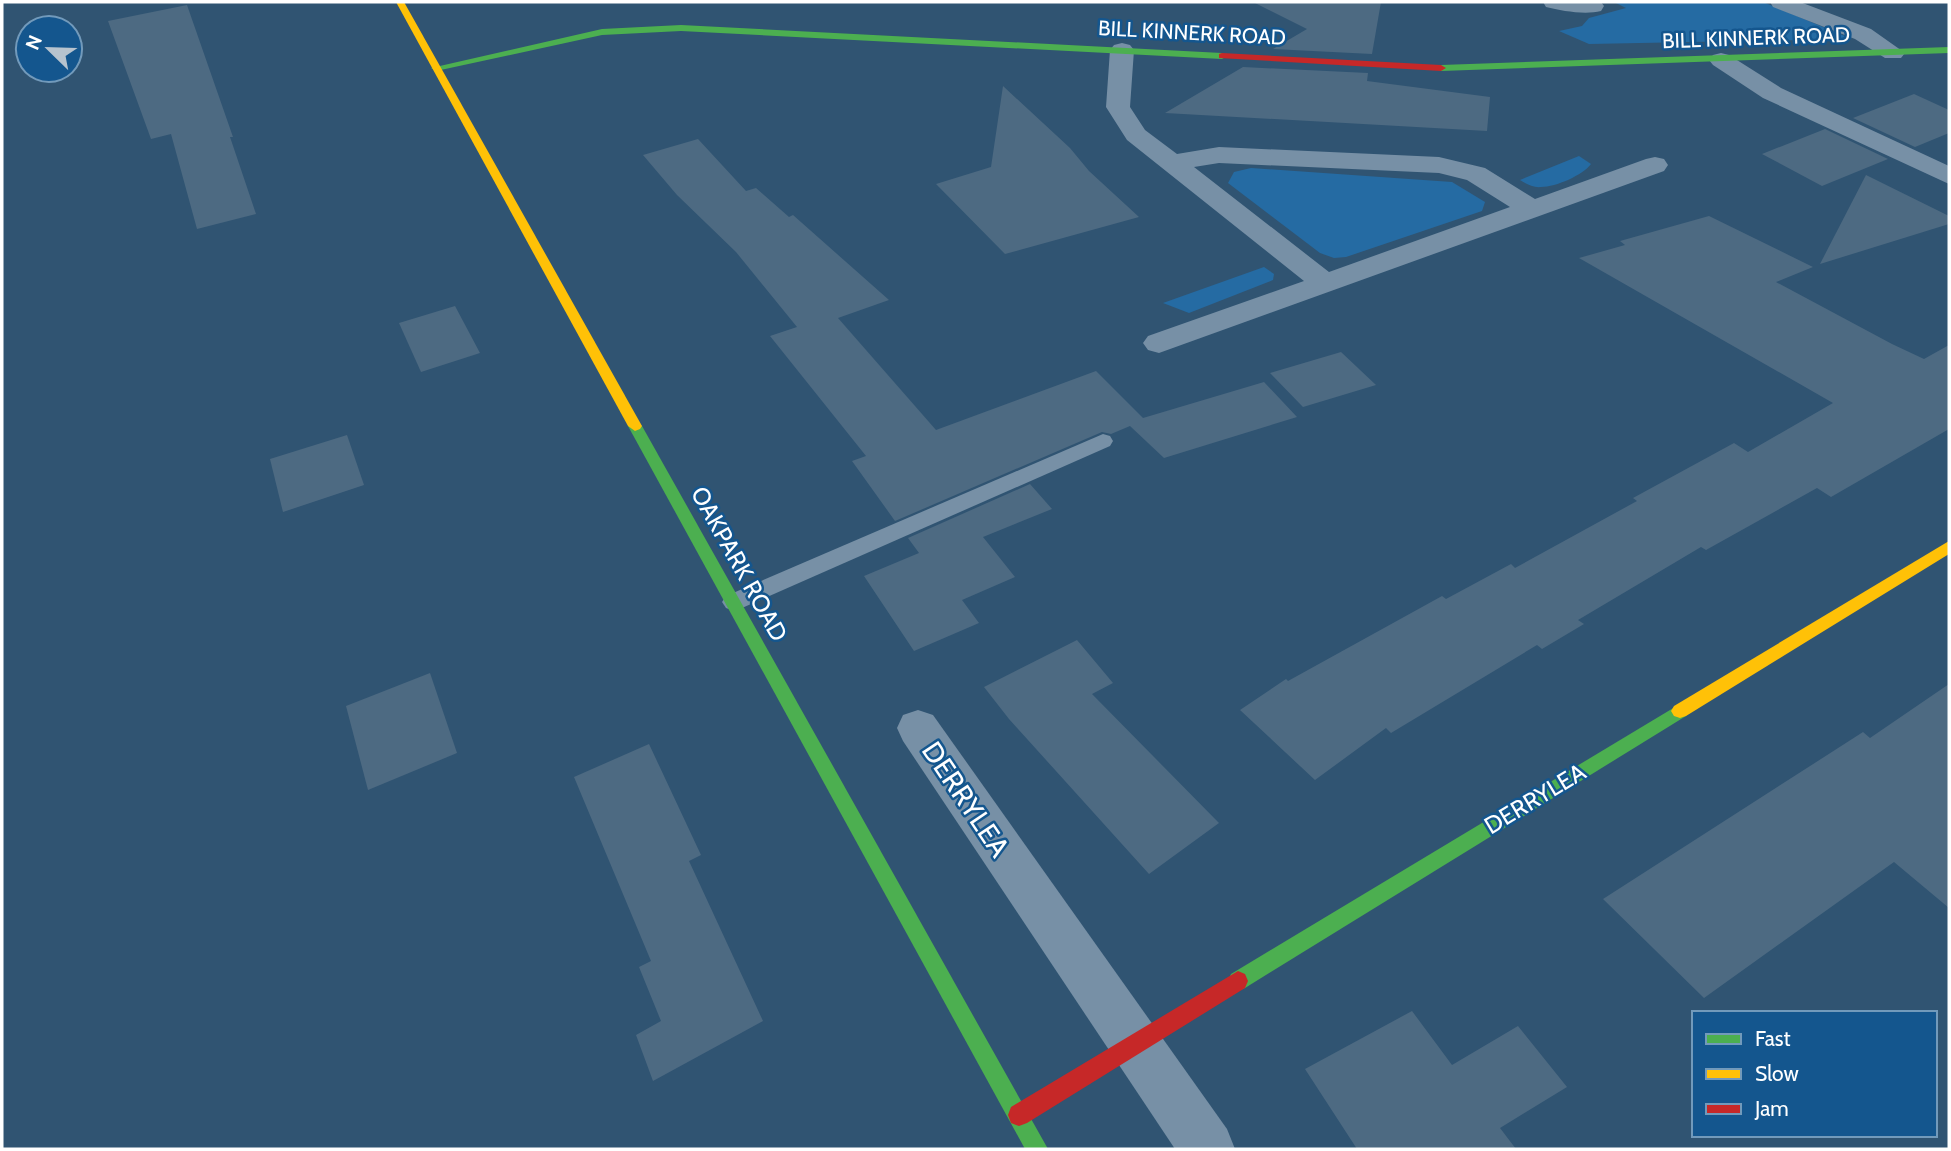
<svg xmlns="http://www.w3.org/2000/svg" width="1951" height="1151" viewBox="0 0 1951 1151" font-family="Cabin,sans-serif">
	<style>
		.green { fill: #256ba3 }
		.building { fill: #4d6a82 }
		.lines { fill: none; stroke-linecap: round; stroke-linejoin: round }
		.lane { fill: #7790a6; fill-rule: evenodd }
		.street { fill: #7790a6; fill-rule: evenodd }
		.fast { fill: #4caf50; fill-rule: evenodd }
		.slow { fill: #ffc107; fill-rule: evenodd }
		.jam { fill: #c62828; fill-rule: evenodd }
		.labels { text-anchor: middle; stroke-width: 5; stroke-linejoin: round; paint-order: stroke }
		.far-street-label { font-size: 21px; fill: #fff; stroke: #14568e }
		.street-label { font-size: 24px; fill: #fff; stroke: #14568e }
		.near-street-label { font-size: 28px; fill: #fff; stroke: #14568e }
	</style>
	<rect width="100%" height="100%" fill="#305472"/>
	<!-- green -->
	<g class="green">
		<polygon points="1614,2 1763,2 1852,39 1589,44 1559,31 1582,26 1589,18 1626,8"/>
		<path d="M1579,156l12,8c-8,11 -35,23 -50,23 -7,1 -15,-3 -21,-7z"/>
		<polygon points="1251,168 1452,182 1485,202 1482,211 1346,257 1334,258 1320,253 1228,183 1234,172"/>
		<polygon points="1264,267 1274,274 1273,280 1189,313 1163,303"/>
	</g>
	<!-- building -->
	<g class="building">
		<polygon points="1253,2 1381,2 1372,54 1273,49 1307,29"/>
		<polygon points="187,5 233,137 230,137 256,214 197,229 171,134 151,139 108,21"/>
		<polygon points="1243,67 1368,73 1367,81 1490,97 1487,131 1165,113"/>
		<polygon points="1003,86 1070,148 1089,171 1139,217 1005,254 936,184 991,167"/>
		<polygon points="1914,94 1949,110 1949,133 1915,147 1853,118"/>
		<polygon points="1825,129 1888,159 1822,186 1762,154"/>
		<polygon points="698,139 746,191 756,188 789,217 793,215 889,300 838,318 936,430 1096,371 1143,418 1264,382 1297,417 1164,458 1130,426 1111,434 1102,432 895,521 852,461 866,456 770,336 797,327 736,252 677,195 643,155"/>
		<polygon points="1866,175 1949,216 1949,224 1820,264"/>
		<polygon points="1709,216 1813,267 1776,282 1892,344 1924,359 1949,345 1949,429 1831,497 1817,488 1706,550 1701,547 1578,620 1584,624 1542,649 1537,645 1391,733 1386,728 1315,780 1240,710 1286,679 1288,681 1442,596 1446,599 1511,564 1515,568 1637,501 1633,498 1734,443 1748,452 1833,403 1579,258 1625,245 1620,241"/>
		<polygon points="455,306 480,353 421,372 399,323"/>
		<polygon points="1341,352 1376,385 1303,407 1270,373"/>
		<polygon points="347,435 364,485 283,512 270,459"/>
		<polygon points="1030,484 1052,509 983,537 1015,577 962,600 979,623 914,651 864,576 919,553 908,538"/>
		<polygon points="1077,640 1113,683 1092,694 1219,823 1149,874 1009,719 984,687"/>
		<polygon points="430,673 457,753 368,790 346,706"/>
		<polygon points="1949,684 1949,908 1894,862 1704,998 1603,899 1863,732 1870,738"/>
		<polygon points="649,744 701,855 689,861 763,1021 653,1081 636,1035 661,1021 639,967 651,961 574,777"/>
		<polygon points="1412,1011 1452,1065 1518,1026 1567,1087 1500,1128 1516,1149 1357,1149 1305,1069"/>
	</g>
	<g class="lines">
		<!-- lane -->
		<polygon class="lane" points="1103,434 1110,436 1113,441 1110,446 742,608 734,611 726,608 722,602 726,596"/>
		<!-- street -->
		<g class="street">
			<path d="M1543,2h58l3,4 -3,5c-16,4 -39,0 -55,-4z"/>
			<polygon points="1770,2 1800,2 1871,29 1905,53 1901,58 1885,58 1855,39 1773,7"/>
			<path d="M1122,43l8,2 4,5 -4,57 15,23 32,24 42,-7 220,10 46,11 50,31 111,-40 9,-2 9,2 4,6 -4,6 -505,182 -11,-3 -5,-7 5,-7 156,-55 -177,-141 -21,-33 4,-57 4,-5zM1219,163l220,10 28,7 43,27 -181,65 -135,-105z"/>
			<polygon points="1721,53 1729,55 1781,88 1949,166 1949,184 1763,98 1713,65 1709,60 1713,55"/>
			<polygon points="918,710 933,715 1227,1129 1235,1149 1175,1149 903,741 897,728 903,715"/>
		</g>
		<!-- fast -->
		<g class="fast">
			<polygon points="681,25 1222,53 1227,56 1222,59 681,31 602,35 436,71 431,68 602,29"/>
			<polygon points="1949,47 1949,53 1441,71 1436,68 1441,65"/>
			<polygon points="635,421 642,426 1048,1149 1025,1149 628,426"/>
			<polygon points="1680,704 1686,706 1689,711 1686,716 1245,988 1238,991 1231,988 1228,981 1231,974"/>
		</g>
		<!-- slow -->
		<g class="slow">
			<polygon points="396,2 404,2 642,426 640,429 635,431 628,426"/>
			<polygon points="1949,541 1949,554 1686,716 1680,718 1674,716 1671,711 1674,706"/>
		</g>
		<!-- jam -->
		<g class="jam">
			<polygon points="1222,53 1441,65 1446,68 1441,71 1219,58 1219,54"/>
			<polygon points="1238,971 1245,974 1248,981 1245,988 1027,1123 1019,1126 1011,1123 1008,1115 1011,1107"/>
		</g>
	</g>
	<g class="labels">
		<!-- far-street labels -->
		<g class="far-street-label">
			<text transform="translate(1192 33) rotate(3)" y="7">BILL KINNERK ROAD</text>
			<text transform="translate(1756 38) rotate(-2)" y="7">BILL KINNERK ROAD</text>
		</g>
		<!-- street labels -->
		<g class="street-label">
			<text transform="translate(739 564) rotate(61)" y="8">OAKPARK ROAD</text>
			<text transform="translate(1535 799) rotate(-31)" y="8">DERRYLEA</text>
		</g>
		<!-- near-street labels -->
		<g class="near-street-label">
			<text transform="translate(966 799) rotate(56)" y="10">DERRYLEA</text>
		</g>
	</g>
	<!-- border -->
	<rect width="1951" height="1151" fill="none" stroke="#ffffff" stroke-width="7"/>
	<!-- legend -->
	<rect x="1692" y="1011" width="245" height="126" fill="#14568e" stroke="#729abb" stroke-width="2"/>
	<rect x="1706" y="1034" width="35" height="10" fill="#4caf50" stroke="#729abb" stroke-width="2"/>
	<text x="1755" y="1046" font-size="21" fill="#ffffff">Fast</text>
	<rect x="1706" y="1069" width="35" height="10" fill="#ffc107" stroke="#729abb" stroke-width="2"/>
	<text x="1755" y="1081" font-size="21" fill="#ffffff">Slow</text>
	<rect x="1706" y="1104" width="35" height="10" fill="#c62828" stroke="#729abb" stroke-width="2"/>
	<text x="1755" y="1116" font-size="21" fill="#ffffff">Jam</text>
	<!-- north arrow -->
	<g transform="translate(49 49) rotate(293)"><circle r="33" fill="#14568e" stroke="#729abb" stroke-width="2"/>
	<path d="M0-5L12 26L0 18L-12 26Z" fill="#b7c3ce"/>
	<text y="-10" font-size="19" font-weight="bold" text-anchor="middle" fill="#ffffff">N</text>
	</g>
</svg>
